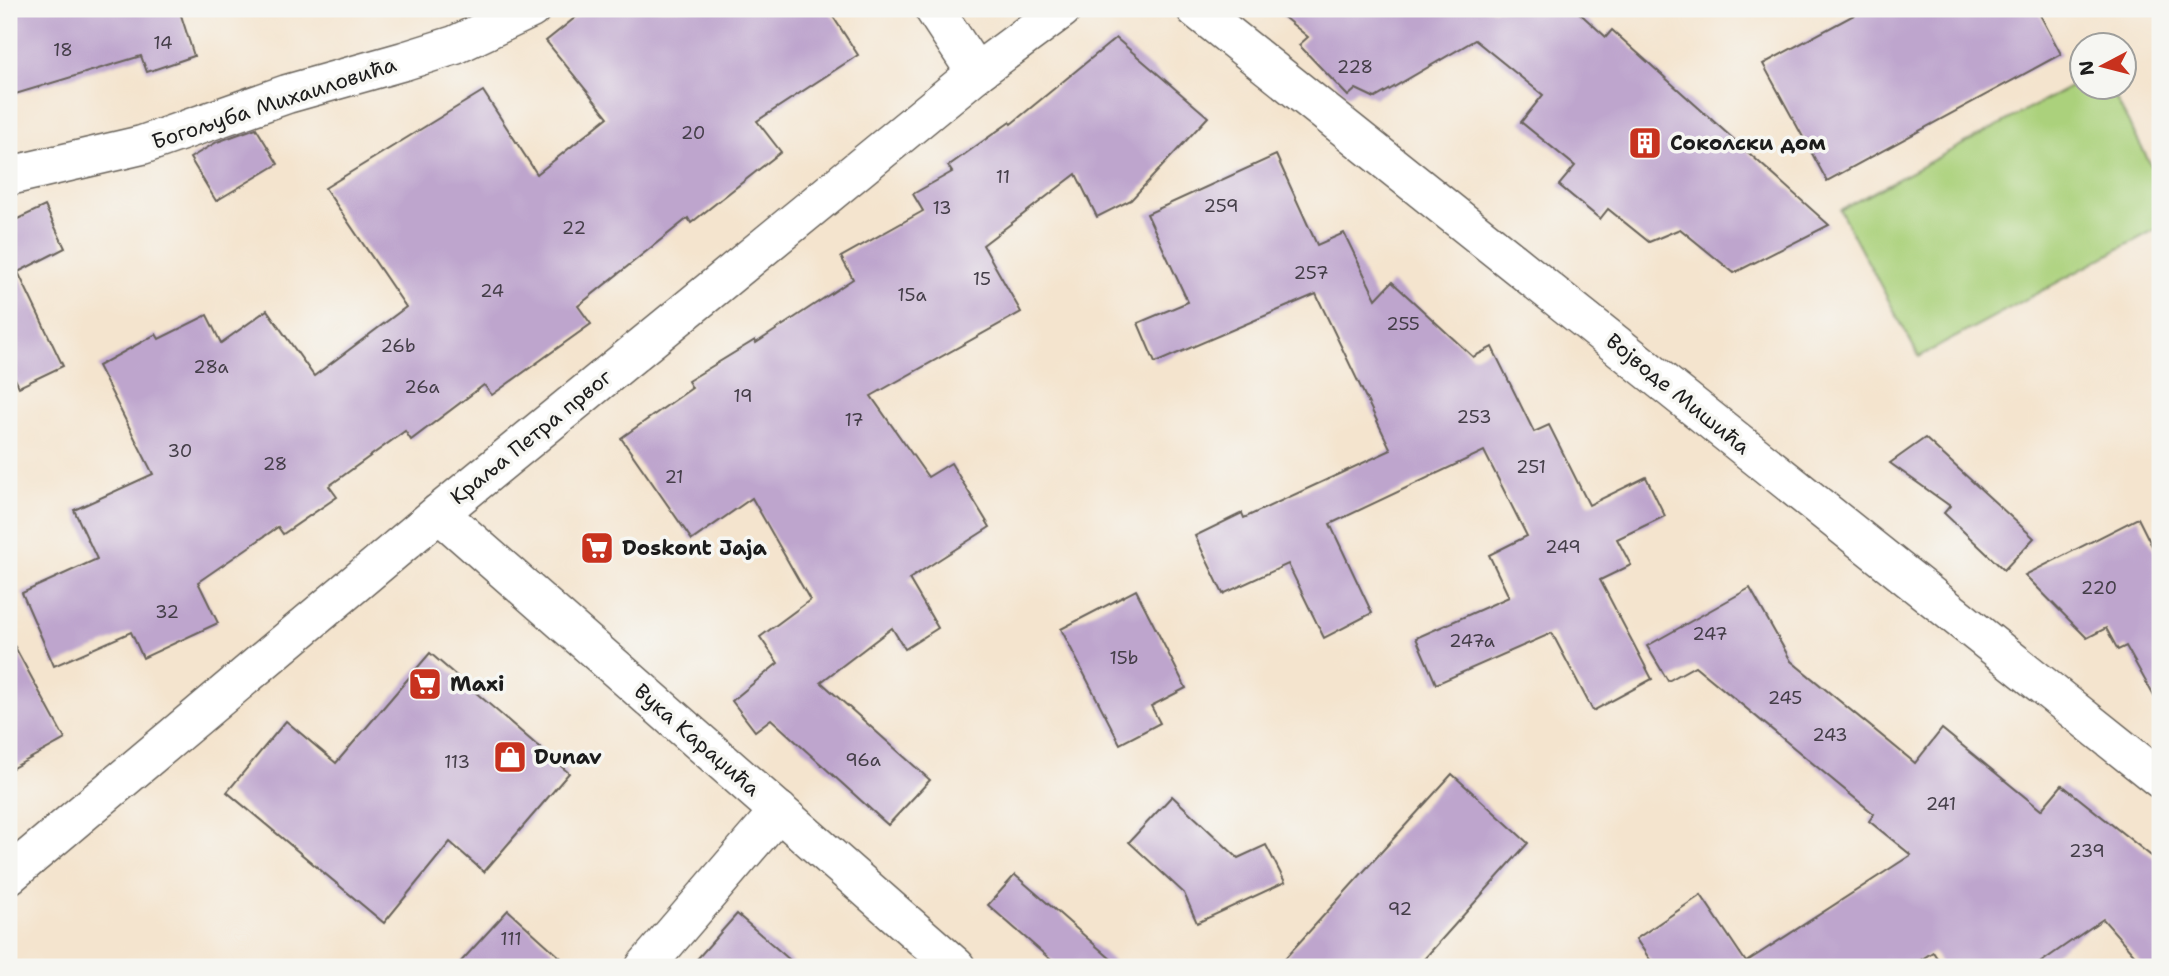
<svg xmlns="http://www.w3.org/2000/svg" width="2169" height="976" viewBox="0 0 2169 976" font-family="'Shantell Sans',sans-serif">
	<style>
		.green { fill: #abd17b; stroke: #64764c; stroke-width: 2 }
		.building { fill: #bea5cd }
		.lines { fill: none; stroke-linecap: round; stroke-linejoin: round }
		.minor-casing { stroke: #68625a; stroke-width: 41 }
		.minor { stroke: #fff; stroke-width: 38 }
		.labels { text-anchor: middle; stroke-width: 7; stroke-linejoin: round; paint-order: stroke }
		.number-label { font-size: 18px; fill: #443e48 }
		.street-label { font-size: 21px; fill: #1c1c1c; stroke: #f6f6f2 }
		.poi-label { font-size: 21px; font-weight: bold; fill: #1c1c1c; stroke: #f6f6f2; text-anchor: start }
	</style>
	<rect width="100%" height="100%" fill="#f6f6f2"/>
	<filter id="ink" filterUnits="userSpaceOnUse"><feTurbulence type="fractalNoise" baseFrequency=".0143" numOctaves="2"/><feDisplacementMap in="SourceGraphic" scale="14" xChannelSelector="R" yChannelSelector="G"/><feConvolveMatrix kernelMatrix="1 2 1 2 8 2 1 2 1" color-interpolation-filters="sRGB"/></filter>
	<filter id="wash" filterUnits="userSpaceOnUse"><feTurbulence type="fractalNoise" baseFrequency=".00686" numOctaves="4" result="noise"/><feDisplacementMap in="SourceGraphic" scale="28" xChannelSelector="R" yChannelSelector="G"/><feGaussianBlur stdDeviation="1.57" result="paint"/><feColorMatrix in="noise" values="0 0 0 0 0 0 0 0 0 0 0 0 0 0 0 0 0 1.4 0 .05"/><feComposite in="paint" operator="in"/></filter>
	<g filter="url(#wash)">
		<rect width="100%" height="100%" fill="#f4e4ce"/>
		<!-- green -->
		<polygon class="green" points="2081,81 2082,88 2110,88 2160,182 2160,227 1919,357 1840,210"/>
		<g id="blocks">
			<!-- building -->
			<g class="building">
				<polygon points="9,9 179,9 194,56 147,72 141,56 9,96"/>
				<polygon points="586,9 828,9 858,55 757,121 781,152 691,223 688,218 578,306 591,324 492,395 484,385 411,440 405,431 329,486 337,497 283,534 278,527 198,582 218,623 143,658 131,632 54,666 22,593 97,559 74,510 153,474 98,366 156,334 159,339 207,315 221,343 267,310 314,376 406,307 325,188 483,91 537,174 608,117 546,41"/>
				<polygon points="1274,9 1575,9 1606,37 1612,30 1829,225 1734,273 1680,229 1649,242 1608,209 1600,219 1559,185 1575,166 1521,122 1543,95 1475,40 1375,98 1356,89 1348,96 1299,45 1308,37"/>
				<polygon points="1865,9 2037,9 2061,54 1827,181 1763,64"/>
				<polygon points="1116,38 1208,117 1131,200 1097,217 1076,174 983,245 1021,312 871,396 928,477 951,463 990,527 909,579 938,628 905,649 892,628 821,682 930,780 888,825 771,719 755,731 732,701 778,663 760,637 810,600 752,498 692,540 621,438 692,388 688,381 755,340 756,343 853,279 841,257 923,211 913,194 952,172 948,166 1010,122 1011,124"/>
				<polygon points="256,128 278,164 216,201 190,158 217,142"/>
				<polygon points="1276,155 1317,245 1344,233 1376,299 1392,282 1473,357 1492,347 1534,432 1549,425 1589,505 1646,477 1665,516 1617,539 1631,565 1600,580 1652,679 1593,711 1552,633 1436,684 1416,638 1509,597 1489,555 1527,536 1484,451 1330,524 1372,613 1324,638 1288,564 1223,594 1195,536 1242,513 1244,518 1391,450 1316,294 1155,363 1138,323 1188,302 1147,214"/>
				<polygon points="45,206 65,248 18,272 63,366 19,387 9,366 9,223"/>
				<polygon points="1925,438 2034,538 2004,570 1944,513 1950,506 1890,463"/>
				<polygon points="2138,518 2160,562 2160,707 2126,646 2118,650 2106,628 2087,638 2025,575"/>
				<polygon points="1750,588 1791,661 1915,763 1942,729 2041,810 2062,785 2160,863 2160,967 2145,967 2103,919 2034,967 1943,967 1933,952 1910,967 1655,967 1636,939 1701,895 1746,962 1911,855 1869,821 1874,814 1695,666 1668,681 1647,646"/>
				<polygon points="1136,590 1186,688 1151,706 1160,723 1120,744 1061,629"/>
				<polygon points="9,636 65,739 9,770"/>
				<polygon points="430,653 569,773 484,872 450,842 384,923 227,792 286,721 336,763"/>
				<polygon points="1452,774 1528,843 1417,967 1277,967"/>
				<polygon points="1172,796 1238,858 1266,845 1285,882 1197,923 1184,893 1129,842"/>
				<polygon points="1015,875 1061,915 1120,967 1059,967 988,905"/>
				<polygon points="508,910 571,967 456,967"/>
				<polygon points="737,914 798,967 690,967"/>
			</g>
		</g>
	</g>
	<g filter="url(#ink)">
		<use href="#blocks" fill-opacity="0" stroke="#68625a" stroke-width="2"/>
		<g class="lines">
			<defs>
				<g id="minor">
					<polyline points="934,9 976,73"/>
					<polyline points="1196,9 2160,779"/>
					<polyline points="9,176 142,145 287,94 404,61 455,45 531,9"/>
					<polyline points="439,513 956,967"/>
					<polyline points="9,875 439,513 976,73 1062,9"/>
					<polyline points="645,967 779,811"/>
				</g>
			</defs>
			<!-- minor casing -->
			<use href="#minor" class="minor-casing"/>
			<!-- minor -->
			<use href="#minor" class="minor"/>
		</g>
	</g>
	<!-- icons -->
	<defs>
		<symbol id="building-square" viewBox="-11 -11 22 22"><rect x="-9" y="-9" width="18" height="18" rx="4" fill="#c8321e" stroke="#f6f6f2"/><path d="M-4-6H4V6H1V3H-1V6H-4ZM-2.5-4.3h1.7v1.8h-1.7ZM.8-4.3h1.7v1.8H.8ZM-2.5-1h1.7V.8h-1.7ZM.8-1h1.7V.8H.8Z" fill="#fff"/></symbol>
		<symbol id="supermarket-square" viewBox="-11 -11 22 22"><rect x="-9" y="-9" width="18" height="18" rx="4" fill="#c8321e" stroke="#f6f6f2"/><path d="M-6-5.5h2.5l.6 2H6L4.5 2H-2.5L-4.4-4H-6ZM-1.5 3.2a1.3 1.3 0 1 0 .1 0ZM3 3.2a1.3 1.3 0 1 0 .1 0Z" fill="#fff"/></symbol>
		<symbol id="shop-square" viewBox="-11 -11 22 22"><rect x="-9" y="-9" width="18" height="18" rx="4" fill="#c8321e" stroke="#f6f6f2"/><path d="M-5-2.5h2.3a2.7 3.5 0 0 1 5.4 0H5L5.5 6h-11ZM-1.5-2.5h3a1.5 2.3 0 0 0-3 0Z" fill="#fff"/></symbol>
	</defs>
	<g fill-rule="evenodd">
		<use href="#building-square" x="1626" y="124" width="38" height="38"/>
		<use href="#supermarket-square" x="578" y="529" width="38" height="38"/>
		<use href="#supermarket-square" x="406" y="665" width="38" height="38"/>
		<use href="#shop-square" x="491" y="738" width="38" height="38"/>
	</g>
	<g class="labels">
		<!-- number labels -->
		<g class="number-label">
			<text x="163" y="49">14</text>
			<text x="63" y="56">18</text>
			<text x="1355" y="73">228</text>
			<text x="693" y="139">20</text>
			<text x="1003" y="183">11</text>
			<text x="1221" y="212">259</text>
			<text x="942" y="214">13</text>
			<text x="574" y="234">22</text>
			<text x="1311" y="279">257</text>
			<text x="982" y="285">15</text>
			<text x="492" y="297">24</text>
			<text x="912" y="301">15a</text>
			<text x="1403" y="330">255</text>
			<text x="398" y="352">26b</text>
			<text x="211" y="373">28a</text>
			<text x="422" y="393">26a</text>
			<text x="743" y="402">19</text>
			<text x="1474" y="423">253</text>
			<text x="854" y="426">17</text>
			<text x="180" y="457">30</text>
			<text x="275" y="470">28</text>
			<text x="1531" y="473">251</text>
			<text x="674" y="483">21</text>
			<text x="1563" y="553">249</text>
			<text x="2099" y="594">220</text>
			<text x="167" y="618">32</text>
			<text x="1710" y="640">247</text>
			<text x="1472" y="647">247a</text>
			<text x="1124" y="664">15b</text>
			<text x="1785" y="704">245</text>
			<text x="1830" y="741">243</text>
			<text x="863" y="766">96a</text>
			<text x="457" y="768">113</text>
			<text x="1941" y="810">241</text>
			<text x="2087" y="857">239</text>
			<text x="1400" y="915">92</text>
			<text x="511" y="945">111</text>
		</g>
		<!-- street labels -->
		<g class="street-label">
			<text transform="translate(274 103) rotate(-18)" y="7">Богољуба Михаиловића</text>
			<text transform="translate(1678 394) rotate(39)" y="7">Војводе Мишића</text>
			<text transform="translate(531 437) rotate(-39)" y="7">Краља Петра првог</text>
			<text transform="translate(697 740) rotate(41)" y="7">Вука Караџића</text>
		</g>
		<!-- poi labels -->
		<g class="poi-label">
			<text x="1670" y="150">Соколски дом</text>
			<text x="622" y="555">Doskont Jaja</text>
			<text x="450" y="691">Maxi</text>
			<text x="534" y="764">Dunav</text>
		</g>
	</g>
	<!-- margin -->
	<rect width="2169" height="976" fill="none" stroke="#f6f6f2" stroke-width="35"/>
	<!-- north arrow -->
	<g transform="translate(2103 66) rotate(263)"><circle r="33" fill="#f6f6f2" stroke="#9f9f9c" stroke-width="2"/>
	<path d="M0-5L12 26L0 18L-12 26Z" fill="#c8321e"/>
	<text y="-10" font-size="19" font-weight="bold" text-anchor="middle" fill="#1c1c1c">N</text>
	</g>
</svg>
